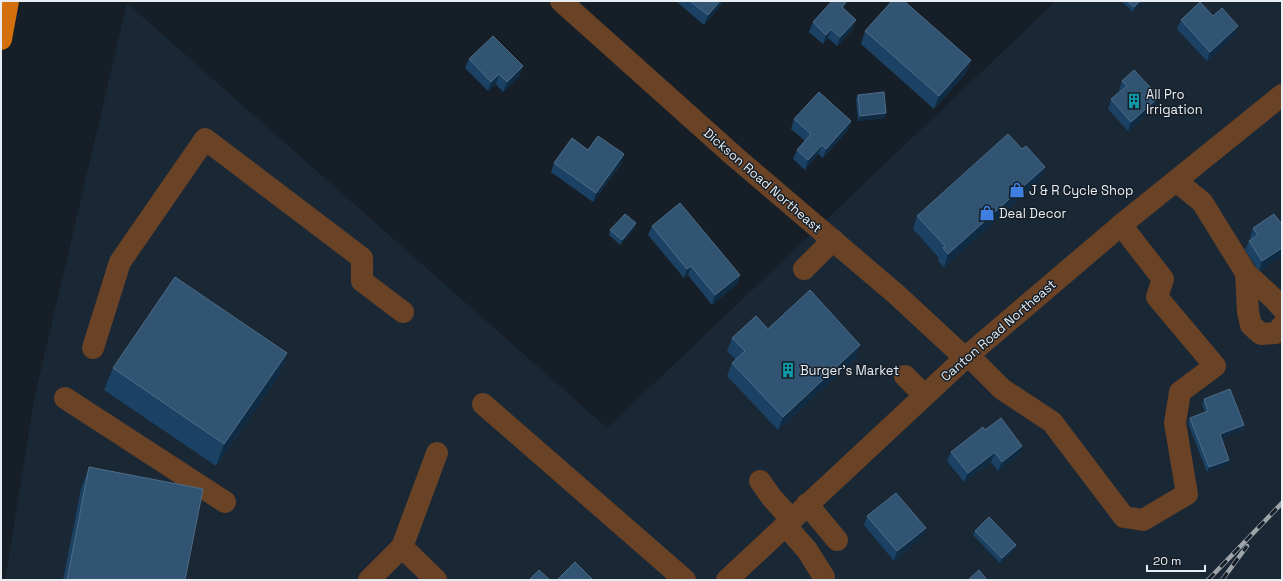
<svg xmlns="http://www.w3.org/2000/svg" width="1283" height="581" viewBox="0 0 1283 581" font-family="'Space Grotesk',sans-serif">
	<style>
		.built { fill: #1a2735 }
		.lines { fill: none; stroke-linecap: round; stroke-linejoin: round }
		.minor { stroke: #6a4225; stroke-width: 22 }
		.highway { stroke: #d46f0e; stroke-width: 22 }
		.rail-casing { stroke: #9da4aa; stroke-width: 4.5 }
		.rail { stroke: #161f27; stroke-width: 3; stroke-dasharray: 9; stroke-linecap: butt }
		.wall { fill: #1b4264 }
		.shaded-wall { fill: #102c45 }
		.building { fill: #315473; stroke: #4e6c87 }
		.labels { text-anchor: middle; stroke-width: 3; stroke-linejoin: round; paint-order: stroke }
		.poi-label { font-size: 13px; fill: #e7edf3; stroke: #161f27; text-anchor: start }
		.street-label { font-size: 13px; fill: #e7edf3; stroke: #161f27 }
	</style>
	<rect width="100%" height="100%" fill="#161f27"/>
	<!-- built -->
	<polygon class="built" points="1056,1 1282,1 1282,580 5,580 35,395 127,3 607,428"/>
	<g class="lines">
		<!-- minor -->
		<g class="minor">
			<polyline points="561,1 734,156 897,295 965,358"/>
			<polyline points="1176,181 1202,202 1246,273 1276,301 1282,308"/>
			<polyline points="804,269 833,240"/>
			<polyline points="1246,273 1248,312 1251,325 1261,334 1276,333 1282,326"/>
			<polyline points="93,348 120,262 205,139 362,258 362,281 403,312"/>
			<polyline points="968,355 1002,389 1052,422 1124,517 1143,520 1187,494 1175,423 1180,392 1215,366 1157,297 1163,279 1121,225"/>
			<polyline points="905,376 924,395"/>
			<polyline points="65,398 225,502"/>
			<polyline points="483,404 685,580"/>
			<polyline points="760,481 772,498 792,520"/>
			<polyline points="807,504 837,540"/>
			<polyline points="785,525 807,550 824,577"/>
			<polyline points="369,580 402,547"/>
			<polyline points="436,580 402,547 437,453"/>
			<polyline points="727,580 965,358 1121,225 1282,95"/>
		</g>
		<!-- highway -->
		<polyline class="highway" points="1,39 8,1"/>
		<defs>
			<g id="rail">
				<polyline points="1208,580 1282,503"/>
				<polyline points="1222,580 1247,546"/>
			</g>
		</defs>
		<!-- rail casing -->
		<use href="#rail" class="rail-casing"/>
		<!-- rail -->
		<use href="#rail" class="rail"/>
	</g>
	<!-- wall -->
	<g class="wall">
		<polygon points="676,1 722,1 721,5 704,25"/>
		<polygon points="1121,1 1143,1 1133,12"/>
		<polygon points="844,9 853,29 837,46 828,38 823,44 809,32 813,22"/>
		<polygon points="1213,16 1235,35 1207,61 1177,29 1181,20"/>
		<polygon points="865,31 971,60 966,73 934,109 861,44"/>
		<polygon points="469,59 520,76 503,92 496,84 488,91 465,68"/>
		<polygon points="1122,81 1156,106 1128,131 1108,109 1111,99 1120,92 1119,90"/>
		<polygon points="858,95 886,113 884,118 858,121 856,99"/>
		<polygon points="794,119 851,121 848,130 823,158 818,154 805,170 793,159 797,150 805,141 791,129"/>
		<polygon points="1022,149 1045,167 1040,180 944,267 938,261 939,258 913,229 917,216"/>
		<polygon points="588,150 624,154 621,164 593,202 551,172 554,163"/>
		<polygon points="1282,221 1282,255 1259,271 1245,250 1249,241 1251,239 1250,237 1253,228 1280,222"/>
		<polygon points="652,226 740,275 737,284 712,305 688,275 684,278 648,235"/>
		<polygon points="635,228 620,245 609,235 610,230"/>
		<polygon points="768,329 856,358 778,430 727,376 732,363 736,360 727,351 732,338"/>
		<polygon points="287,353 279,375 216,466 104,390 113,368"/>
		<polygon points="1204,399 1244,425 1242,430 1221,438 1229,460 1228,464 1207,472 1188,423 1190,418 1205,412 1202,404"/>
		<polygon points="985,430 1019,455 998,471 991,462 964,482 947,461 951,452"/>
		<polygon points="89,467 185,580 63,580 81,489"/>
		<polygon points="867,516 922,537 894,561 864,525"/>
		<polygon points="975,531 1016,545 1014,550 1000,563 973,535"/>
	</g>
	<!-- shaded-wall -->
	<g class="shaded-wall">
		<polygon points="720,1 722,1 721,5 704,25 708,15"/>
		<polygon points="1140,1 1143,1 1133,12 1134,7"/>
		<polygon points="846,2 843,12 842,7"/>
		<polygon points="856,20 853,29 837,46 840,37"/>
		<polygon points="1238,26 1235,35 1207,61 1210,52"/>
		<polygon points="831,29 828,38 823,44 826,35"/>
		<polygon points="971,60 966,73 934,109 939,96"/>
		<polygon points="523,66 520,76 503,92 507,82"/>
		<polygon points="499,74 496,84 488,91 491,82"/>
		<polygon points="1159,97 1156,106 1128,131 1131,122"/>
		<polygon points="886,113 884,118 858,121 860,116"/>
		<polygon points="851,121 848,130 823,158 826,149"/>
		<polygon points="822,145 818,154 805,170 808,160"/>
		<polygon points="624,154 621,164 593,202 596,193"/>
		<polygon points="1045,167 1040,180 944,267 948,254"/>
		<polygon points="636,223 635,228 620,245 622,240"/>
		<polygon points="1282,248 1282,255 1259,271 1262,261"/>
		<polygon points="691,266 688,275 684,278 687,269"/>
		<polygon points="740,275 737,284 712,305 715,295"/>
		<polygon points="860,345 856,358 778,430 783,417"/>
		<polygon points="287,353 279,375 216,466 224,444"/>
		<polygon points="1244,425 1242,430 1218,439 1220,434"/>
		<polygon points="1022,446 1019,455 998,471 1002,462"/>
		<polygon points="995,452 991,462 964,482 968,473"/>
		<polygon points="1229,460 1228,464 1207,472 1209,467"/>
		<polygon points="926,528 922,537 894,561 897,551"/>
		<polygon points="1016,545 1014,550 1000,563 1002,558"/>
	</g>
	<!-- building -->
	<g class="building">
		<polygon points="690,1 720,1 708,15"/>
		<polygon points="832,1 844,1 846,2 842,7 856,20 840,37 831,29 826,35 813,22"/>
		<polygon points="892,1 904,1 971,60 939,96 865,31"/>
		<polygon points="1127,1 1140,1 1134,7"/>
		<polygon points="1200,2 1213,16 1222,8 1238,26 1210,52 1181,20"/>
		<polygon points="493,36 523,66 507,82 499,74 491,82 469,59"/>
		<polygon points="1134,70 1159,97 1131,122 1111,99 1127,86 1122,81"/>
		<polygon points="819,92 851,121 826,149 822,145 808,160 797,150 811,134 794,119"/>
		<polygon points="884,92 886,113 860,116 858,95"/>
		<polygon points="1008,134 1022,149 1026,146 1045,167 948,254 943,248 945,246 917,216"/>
		<polygon points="598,136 624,154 596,193 554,163 572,138 588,150"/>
		<polygon points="680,203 740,275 715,295 691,266 687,269 652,226"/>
		<polygon points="625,214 636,223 622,240 610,230"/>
		<polygon points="1274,214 1280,222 1282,221 1282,248 1262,261 1249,241 1258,235 1253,228"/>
		<polygon points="175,277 287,353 224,444 113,368"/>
		<polygon points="810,290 860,345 783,417 732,363 745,351 732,338 756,316 768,329"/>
		<polygon points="1230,389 1244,425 1220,434 1229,460 1209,467 1190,418 1208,411 1204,399"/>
		<polygon points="1001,418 1022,446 1002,462 995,452 968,473 951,452 983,427 985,430"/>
		<polygon points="89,467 203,489 185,580 67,580"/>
		<polygon points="896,493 926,528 897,551 867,516"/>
		<polygon points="989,517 1016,545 1002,558 975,531"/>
		<polygon points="575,562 593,580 557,580"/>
		<polygon points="539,570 550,580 529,580"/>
		<polygon points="979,570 987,580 968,580"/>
	</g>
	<!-- icons -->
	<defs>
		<symbol id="building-bare" viewBox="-9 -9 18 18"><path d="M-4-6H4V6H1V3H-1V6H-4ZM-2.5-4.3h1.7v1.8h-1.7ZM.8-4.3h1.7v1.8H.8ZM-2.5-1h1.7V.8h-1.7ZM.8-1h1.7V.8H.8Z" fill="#0f9aa8" stroke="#161f27" stroke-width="2.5" paint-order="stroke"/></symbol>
		<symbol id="shop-bare" viewBox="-9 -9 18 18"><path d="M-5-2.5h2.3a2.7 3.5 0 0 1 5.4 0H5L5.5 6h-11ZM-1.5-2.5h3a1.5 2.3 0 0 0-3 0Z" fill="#3f7fe0" stroke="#161f27" stroke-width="2.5" paint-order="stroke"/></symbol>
	</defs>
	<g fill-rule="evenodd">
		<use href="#building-bare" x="1123" y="90" width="22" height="22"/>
		<use href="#shop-bare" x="1006" y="179" width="22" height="22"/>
		<use href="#shop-bare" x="976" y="202" width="22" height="22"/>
		<use href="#building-bare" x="777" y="359" width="22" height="22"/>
	</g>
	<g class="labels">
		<!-- poi labels -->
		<g class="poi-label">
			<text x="1146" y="99">All Pro<tspan x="1146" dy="15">Irrigation</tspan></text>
			<text x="1029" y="195">J &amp; R Cycle Shop</text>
			<text x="999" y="218">Deal Decor</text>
			<text x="800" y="375">Burger's Market</text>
		</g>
		<!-- street labels -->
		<g class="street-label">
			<text transform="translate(763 180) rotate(41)" y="5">Dickson Road Northeast</text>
			<text transform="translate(998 330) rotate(-41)" y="5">Canton Road Northeast</text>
		</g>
	</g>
	<!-- border -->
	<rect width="1283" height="581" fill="none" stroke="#e7edf3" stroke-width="4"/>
	<!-- scale -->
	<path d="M1147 565v6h58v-6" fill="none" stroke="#e7edf3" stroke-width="2"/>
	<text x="1153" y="565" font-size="12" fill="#e7edf3" stroke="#161f27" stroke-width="3" paint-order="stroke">20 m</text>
</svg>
